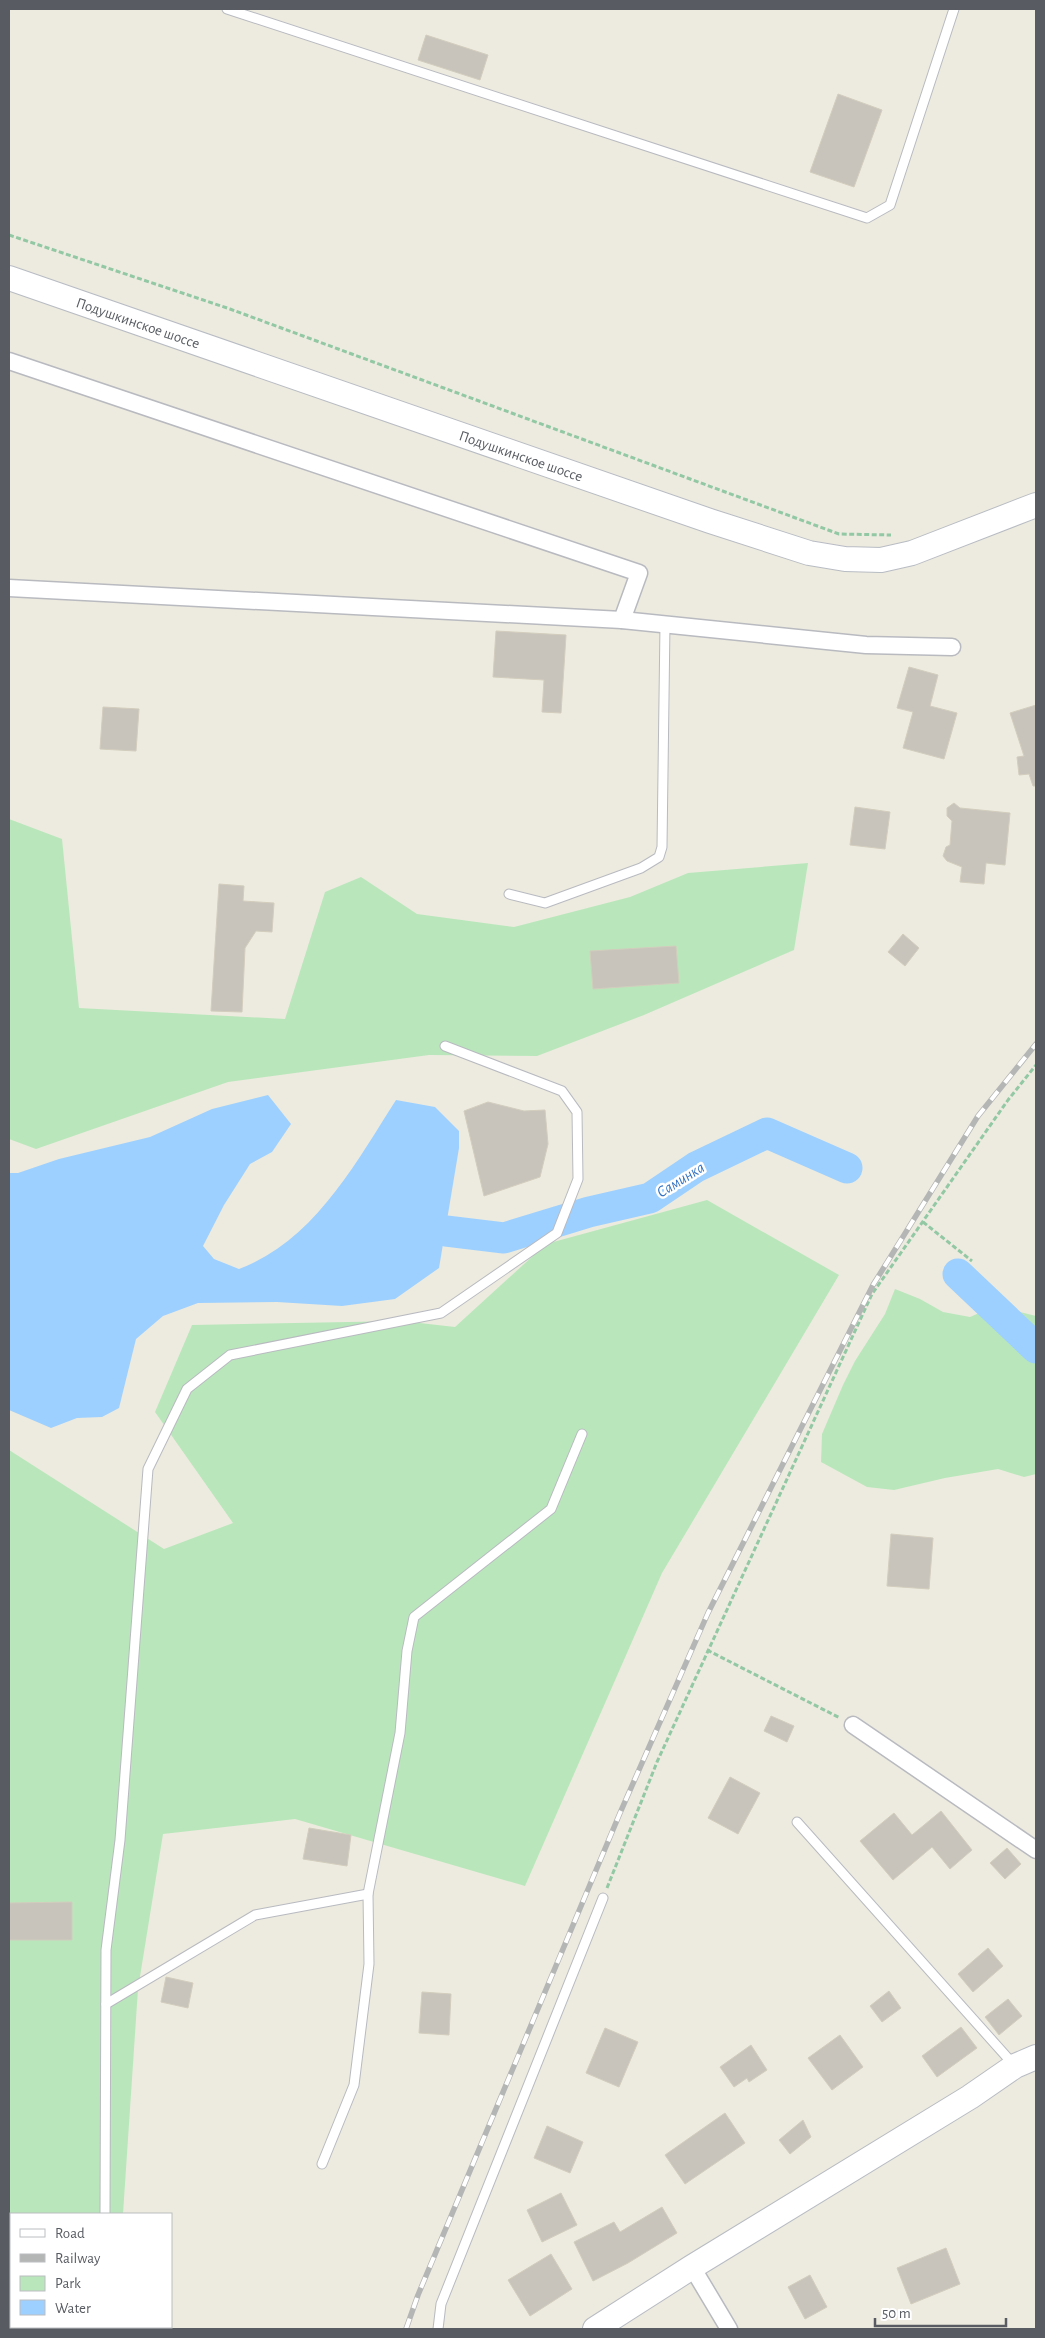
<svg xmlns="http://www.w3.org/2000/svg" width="1045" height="2338" viewBox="0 0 1045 2338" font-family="'Alegreya Sans',sans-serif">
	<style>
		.green { fill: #b9e7bb }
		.water { fill: #9dd0ff }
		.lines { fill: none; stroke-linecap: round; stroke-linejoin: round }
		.river { stroke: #9dd0ff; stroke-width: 31 }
		.building { fill: #c8c4bc; stroke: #d2cdbd }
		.lane-casing { stroke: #b8bac0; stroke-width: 11 }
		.street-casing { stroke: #b8bac0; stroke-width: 19 }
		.secondary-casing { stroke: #b8bcc3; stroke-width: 26 }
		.path { stroke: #92c8a3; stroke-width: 3; stroke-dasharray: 5 2.5; stroke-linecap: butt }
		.lane { stroke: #fff; stroke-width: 9 }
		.street { stroke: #fff; stroke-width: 16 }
		.secondary { stroke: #fff; stroke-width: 24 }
		.rail-casing { stroke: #b4b5b5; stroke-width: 5.5 }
		.rail { stroke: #fff; stroke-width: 4; stroke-dasharray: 11; stroke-linecap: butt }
		.labels { text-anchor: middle; stroke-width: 5; stroke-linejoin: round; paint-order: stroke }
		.street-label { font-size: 15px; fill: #585c62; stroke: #fff }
		.water-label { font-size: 16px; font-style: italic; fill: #3573c2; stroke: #fff }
	</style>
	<rect width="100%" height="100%" fill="#edebdf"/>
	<!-- green -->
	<g class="green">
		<polygon points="9,819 62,839 79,1008 285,1019 325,892 361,877 417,914 514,927 630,897 688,873 808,863 794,950 644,1015 537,1056 429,1055 228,1082 36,1149 9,1139"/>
		<polygon points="707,1200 839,1275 662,1573 525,1886 295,1819 163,1834 138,1989 123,2214 11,2214 11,2327 115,2327 115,2329 9,2329 9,1450 164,1549 233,1523 155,1412 192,1325 402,1321 455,1327 546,1244"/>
		<polygon points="895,1289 920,1299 943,1312 970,1317 995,1306 1036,1316 1036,1474 1024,1477 998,1469 945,1478 894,1490 867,1487 821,1462 822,1434 843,1385 855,1361 885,1314"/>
	</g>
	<!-- water -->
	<path class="water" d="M268,1095l23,29 -19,28 -22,12 -26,41 -21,41 11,13 25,10c75,-28 116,-105 157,-169l39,7 24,24v17l-20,120 -44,31 -53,7 -65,-4 -79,1 -35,13 -27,23 -17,69 -17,9 -25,1 -26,10 -42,-18v-237h9l41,-14 91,-22 62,-28z"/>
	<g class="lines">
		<!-- river -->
		<g class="river">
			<polyline points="446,1231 504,1238 589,1212 650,1198 696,1167 767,1133 847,1168"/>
			<polyline points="958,1274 1036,1348"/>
		</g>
	</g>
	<!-- building -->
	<g class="building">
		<polygon points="426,35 488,55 480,80 418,60"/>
		<polygon points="838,94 882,110 854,187 810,172"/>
		<polygon points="496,631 566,635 561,713 542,712 544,680 493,677"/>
		<polygon points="909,667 938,675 930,706 957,713 944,759 903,748 913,712 897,708"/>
		<polygon points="1036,705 1036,786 1033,786 1029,774 1019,775 1017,757 1024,756 1010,713"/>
		<polygon points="103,707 139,709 136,751 100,749"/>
		<polygon points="954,803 960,808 1010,813 1005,865 986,863 984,884 960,882 962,867 947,861 943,856 946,847 950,845 952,821 947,816 947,808"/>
		<polygon points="855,807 890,812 885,849 850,845"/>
		<polygon points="219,884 244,886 243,901 274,903 272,932 256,931 245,948 242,1012 211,1011"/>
		<polygon points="903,934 919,948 905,966 888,952"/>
		<polygon points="676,946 679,983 593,989 590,951"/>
		<polygon points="488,1102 524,1111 545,1110 548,1144 540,1177 484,1196 464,1111"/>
		<polygon points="891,1534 933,1538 929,1589 887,1586"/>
		<polygon points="771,1716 794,1726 787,1742 764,1731"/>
		<polygon points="730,1777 760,1793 738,1834 708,1818"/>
		<polygon points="941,1811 972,1850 950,1869 932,1847 893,1880 860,1841 894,1813 912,1835"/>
		<polygon points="309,1828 351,1835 347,1866 303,1859"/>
		<polygon points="1007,1848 1021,1864 1005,1879 990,1863"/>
		<polygon points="72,1902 72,1940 9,1940 9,1903"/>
		<polygon points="988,1948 1003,1966 973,1992 958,1974"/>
		<polygon points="166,1977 193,1983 188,2008 161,2002"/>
		<polygon points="889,1991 901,2008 882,2022 870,2006"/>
		<polygon points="422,1992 451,1994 449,2035 419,2033"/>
		<polygon points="1008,1999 1022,2016 999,2035 985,2017"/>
		<polygon points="961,2027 977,2048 937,2077 922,2056"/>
		<polygon points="605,2028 638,2042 619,2087 586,2073"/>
		<polygon points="840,2035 863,2067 832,2090 808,2058"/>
		<polygon points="751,2045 767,2070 749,2082 747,2078 734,2087 720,2067"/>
		<polygon points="725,2113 745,2143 685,2184 665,2155"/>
		<polygon points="803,2120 811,2137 790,2154 779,2140"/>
		<polygon points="547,2126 583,2142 570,2173 534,2158"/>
		<polygon points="561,2193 577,2225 542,2242 527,2210"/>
		<polygon points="662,2207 677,2233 628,2263 593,2281 574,2242 614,2222 620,2232"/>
		<polygon points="946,2248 960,2284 911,2304 897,2268"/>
		<polygon points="551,2254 572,2289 530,2316 508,2280"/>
		<polygon points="810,2275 827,2307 805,2319 788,2287"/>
	</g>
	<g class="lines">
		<defs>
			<g id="lane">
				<polyline points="227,9 867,218 890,205 954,9"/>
				<polyline points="509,894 545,903 641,868 659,857 662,847 665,624"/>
				<polyline points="797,1822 1014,2065"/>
				<polyline points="106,2004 255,1915 368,1894"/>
				<polyline points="322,2164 354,2085 369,1964 368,1894 400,1733 407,1651 414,1617 551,1509 582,1434"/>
				<polyline points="105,2214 106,1950 120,1840 148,1469 187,1389 230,1355 441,1313 557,1233 578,1179 577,1112 562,1091 445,1046"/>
				<polyline points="103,2329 103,2327"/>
				<polyline points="438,2329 441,2304 603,1898"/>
			</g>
			<g id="street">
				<polyline points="9,361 639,573 622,620 9,588"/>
				<polyline points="622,620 866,645 952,647"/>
				<polyline points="853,1725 1036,1850"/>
				<polyline points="692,2267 729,2329"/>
			</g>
			<g id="secondary">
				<polyline points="9,278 710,521 809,553 845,559 881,560 912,553 1036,505"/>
				<polyline points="595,2329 692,2267 970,2097 1015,2066 1036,2057"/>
			</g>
		</defs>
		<!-- lane casing -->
		<use href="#lane" class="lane-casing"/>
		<!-- street casing -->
		<use href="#street" class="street-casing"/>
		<!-- secondary casing -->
		<use href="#secondary" class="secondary-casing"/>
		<!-- path -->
		<g class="path">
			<polyline points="9,235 230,309 839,534 891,535"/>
			<polyline points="923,1222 972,1261"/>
			<polyline points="707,1650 840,1718"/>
			<polyline points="607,1888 657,1762 872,1294 1008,1100 1036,1065"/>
		</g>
		<!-- lane -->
		<use href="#lane" class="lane"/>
		<!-- street -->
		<use href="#street" class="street"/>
		<!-- secondary -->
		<use href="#secondary" class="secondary"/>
		<defs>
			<polyline id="rail" points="406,2329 418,2295 620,1813 708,1613 873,1285 978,1116 1036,1044"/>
		</defs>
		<!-- rail casing -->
		<use href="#rail" class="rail-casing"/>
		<!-- rail -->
		<use href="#rail" class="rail"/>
	</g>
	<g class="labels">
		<!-- street labels -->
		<g class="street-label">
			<text transform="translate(138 323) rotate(19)" y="5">Подушкинское шоссе</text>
			<text transform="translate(521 456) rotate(19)" y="5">Подушкинское шоссе</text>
		</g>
		<!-- water labels -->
		<g class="water-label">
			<text transform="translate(680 1179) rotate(-32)" y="6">Саминка</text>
		</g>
	</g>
	<!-- border -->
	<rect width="1045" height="2338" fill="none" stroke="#585c62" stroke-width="20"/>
	<!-- legend -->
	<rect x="10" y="2213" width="162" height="115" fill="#ffffff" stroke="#bcbec0"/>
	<rect x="20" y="2229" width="25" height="8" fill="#ffffff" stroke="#bcbec0"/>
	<text x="55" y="2238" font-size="15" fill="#585c62">Road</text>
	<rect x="20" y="2254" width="25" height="8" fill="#b4b5b5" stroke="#bcbec0"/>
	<text x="55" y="2263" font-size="15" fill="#585c62">Railway</text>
	<rect x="20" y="2276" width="25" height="15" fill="#b9e7bb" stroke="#bcbec0"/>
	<text x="55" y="2288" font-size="15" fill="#585c62">Park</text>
	<rect x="20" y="2300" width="25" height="15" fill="#9dd0ff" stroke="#bcbec0"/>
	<text x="55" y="2313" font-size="15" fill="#585c62">Water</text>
	<!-- scale -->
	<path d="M875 2318v8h131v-8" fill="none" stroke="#585c62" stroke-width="2.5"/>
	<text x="882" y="2318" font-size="15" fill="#585c62" stroke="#ffffff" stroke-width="4" paint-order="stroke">50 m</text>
</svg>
